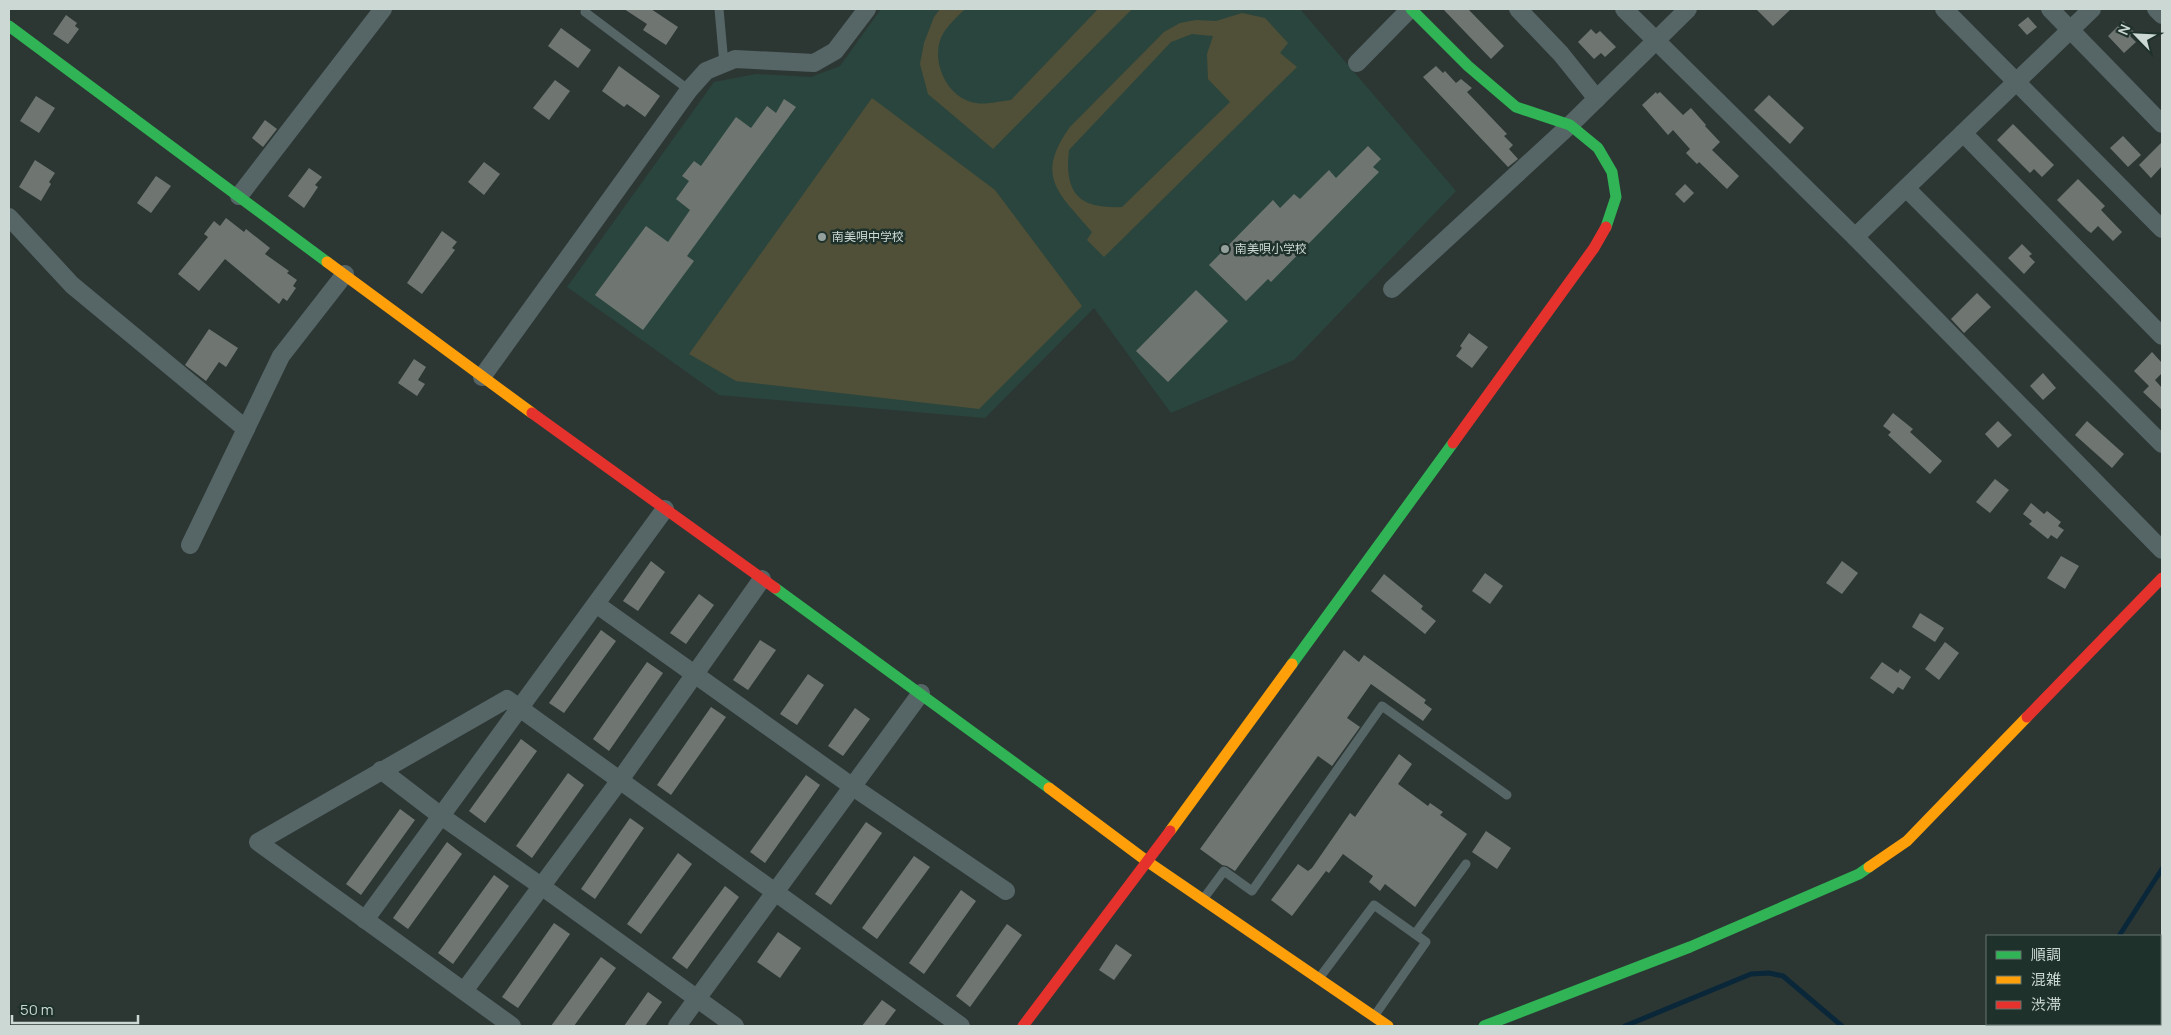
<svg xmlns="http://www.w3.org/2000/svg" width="2171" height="1035" viewBox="0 0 2171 1035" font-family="Manrope,'Noto Sans JP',sans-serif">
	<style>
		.built { fill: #2a453d }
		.green { fill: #505038; fill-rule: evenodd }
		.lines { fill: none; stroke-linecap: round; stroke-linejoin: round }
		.stream { stroke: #092739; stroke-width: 5 }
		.building { fill: #6f7672 }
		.lane { stroke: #566566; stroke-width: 9 }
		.street { stroke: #566566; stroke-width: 18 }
		.fast { stroke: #30b455; stroke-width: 11 }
		.slow { stroke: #ff9f0a; stroke-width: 11 }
		.jam { stroke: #e5322d; stroke-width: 11 }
		.poi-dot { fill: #94a09c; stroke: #1e312b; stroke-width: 2 }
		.labels { text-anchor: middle; stroke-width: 5; stroke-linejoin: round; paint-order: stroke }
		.poi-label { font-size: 12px; fill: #ccd8d4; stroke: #1e312b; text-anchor: start }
	</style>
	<rect width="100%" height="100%" fill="#2c3734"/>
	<!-- built -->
	<polygon class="built" points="881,9 1300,9 1456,191 1294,360 1171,413 1094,308 985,418 719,395 567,287 714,82 756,74 811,77 840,66"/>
	<!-- green -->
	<g class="green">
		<path d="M940,9h25c-7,7 -15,14 -21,23 -16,25 2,67 32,71 10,2 24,-2 35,-3l87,-91h34l-139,140 -65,-55 -8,-30 4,-21 10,-26z"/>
		<path d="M1242,13l23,5 23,25 -8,10 17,14 -193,190 -17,-17 5,-8c-33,-39 -58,-55 -22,-105l94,-95 16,-9 16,-3 20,1zM1192,34l21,2 -6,18 1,25 22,23 -108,105c-43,2 -58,-13 -53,-57l102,-108z"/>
		<polygon points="872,98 995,190 1082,306 979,409 736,381 689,354"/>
	</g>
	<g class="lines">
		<!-- stream -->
		<g class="stream">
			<polyline points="2119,936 2162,869"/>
			<polyline points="1625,1026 1751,974 1769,973 1783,976 1842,1026"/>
			<polyline points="2062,1026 2065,1024"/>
		</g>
	</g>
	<!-- building -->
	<g class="building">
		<polygon points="624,9 651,9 678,27 666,45 643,30 647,24"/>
		<polygon points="1443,9 1468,9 1504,46 1491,59"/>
		<polygon points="1756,9 1791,9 1773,26"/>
		<polygon points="66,15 77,23 75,26 79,29 68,44 53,34"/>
		<polygon points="2028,17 2037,27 2027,35 2018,25"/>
		<polygon points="2123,21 2134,32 2130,36 2136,42 2124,53 2108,36"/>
		<polygon points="561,28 591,50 578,68 548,46"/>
		<polygon points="1591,29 1596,34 1600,31 1616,47 1605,57 1601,53 1594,59 1578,42"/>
		<polygon points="619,66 660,96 645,117 627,104 624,107 602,91"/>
		<polygon points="1436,66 1443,73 1445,71 1456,83 1461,79 1472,88 1467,92 1507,134 1504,136 1513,145 1509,149 1518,159 1508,167 1423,77"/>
		<polygon points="555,80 570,91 549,120 533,108"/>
		<polygon points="1656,92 1657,94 1660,92 1683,115 1691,108 1706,125 1705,126 1720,142 1712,150 1739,176 1727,189 1699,162 1697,164 1686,153 1690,149 1673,130 1668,135 1642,105"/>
		<polygon points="1769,95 1804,128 1790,144 1754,110"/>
		<polygon points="36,96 55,108 39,133 20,121"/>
		<polygon points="784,99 796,107 687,256 694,261 643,330 595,295 646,226 668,242 690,210 676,199 689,181 682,176 694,161 701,166 736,117 751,128 767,106 776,113"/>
		<polygon points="265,120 277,129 263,147 252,138"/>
		<polygon points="2013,124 2054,165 2042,177 2034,169 2030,173 1997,140"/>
		<polygon points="2123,136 2141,155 2128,167 2110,148"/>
		<polygon points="2162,142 2162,166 2151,178 2139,165"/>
		<polygon points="1368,146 1381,159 1373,167 1379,172 1271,282 1268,279 1246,301 1209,265 1273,200 1280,208 1294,194 1300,199 1329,170 1336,178"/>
		<polygon points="35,160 55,173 49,182 51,184 41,201 19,187"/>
		<polygon points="484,162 500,174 484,195 468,182"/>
		<polygon points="309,168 322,177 315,185 318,187 304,208 288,196"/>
		<polygon points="156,176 171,186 151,213 137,203"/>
		<polygon points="2078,179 2105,206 2101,210 2122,232 2113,241 2098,226 2091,233 2087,230 2057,200"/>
		<polygon points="1685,184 1694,193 1684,203 1675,194"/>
		<polygon points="226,218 244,232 246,229 270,248 265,254 289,271 287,273 297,280 293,286 296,288 287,301 283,298 279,304 225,259 199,291 178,274 208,237 204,234 214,221 220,226"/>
		<polygon points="442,231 457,242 452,248 455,250 422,294 407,283"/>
		<polygon points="2022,244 2032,254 2029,256 2035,262 2024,274 2008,258"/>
		<polygon points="1196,290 1228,321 1168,382 1136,351"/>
		<polygon points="1977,293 1991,307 1964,333 1951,319"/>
		<polygon points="209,329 238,348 226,367 219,362 206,381 185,365"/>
		<polygon points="1469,333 1488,347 1472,368 1456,356 1462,348 1460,346"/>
		<polygon points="2152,352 2162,363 2162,373 2155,380 2162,388 2162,410 2143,392 2149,386 2134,371"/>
		<polygon points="414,359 426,367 418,380 425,384 417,396 398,383"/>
		<polygon points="2043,373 2056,388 2043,400 2030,386"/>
		<polygon points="1893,413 1913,429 1910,432 1942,461 1930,474 1888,435 1891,432 1883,426"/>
		<polygon points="1998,421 2012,435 1998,448 1985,434"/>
		<polygon points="2087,421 2124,454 2112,468 2075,435"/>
		<polygon points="1995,479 2009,490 1990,513 1976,502"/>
		<polygon points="2031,503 2044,514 2047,511 2061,522 2058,526 2064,530 2057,539 2051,535 2048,539 2029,524 2032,521 2023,514"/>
		<polygon points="2061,556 2079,566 2065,589 2047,578"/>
		<polygon points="651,561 665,572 638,611 623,601"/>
		<polygon points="1842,561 1858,573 1842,594 1826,583"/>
		<polygon points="1485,573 1503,586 1490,604 1472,591"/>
		<polygon points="1384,574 1423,606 1421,609 1436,621 1425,634 1371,591"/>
		<polygon points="699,594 714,605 686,644 670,633"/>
		<polygon points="1920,613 1944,628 1935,642 1912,627"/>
		<polygon points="601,630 616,641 564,713 549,703"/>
		<polygon points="760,640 776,650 748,690 733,680"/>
		<polygon points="1945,642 1959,653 1939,680 1925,669"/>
		<polygon points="1344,650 1359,662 1364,655 1426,700 1424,703 1432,709 1423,721 1371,684 1347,718 1360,727 1332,766 1318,756 1235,871 1227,866 1222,865 1200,849"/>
		<polygon points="647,662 663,673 609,751 593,739"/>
		<polygon points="1882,662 1898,673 1900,669 1911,677 1903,690 1898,687 1893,694 1870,678"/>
		<polygon points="808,674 824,685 797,725 780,714"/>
		<polygon points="711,707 726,717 671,795 657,785"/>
		<polygon points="855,708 870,719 843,756 828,746"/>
		<polygon points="521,739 537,751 485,823 469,811"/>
		<polygon points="1399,754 1412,764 1398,784 1428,806 1430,803 1443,812 1440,815 1467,834 1415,907 1385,884 1380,891 1369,882 1373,876 1343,854 1329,873 1326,871 1292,916 1271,900 1298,864 1308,871 1312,868 1350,813 1355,817"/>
		<polygon points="568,773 584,785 532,858 516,846"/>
		<polygon points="806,775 820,785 765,863 750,852"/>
		<polygon points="400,809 415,820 361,895 346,884"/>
		<polygon points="630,818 644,828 595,899 581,889"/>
		<polygon points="866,822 882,833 831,905 815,894"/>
		<polygon points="1486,831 1511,848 1497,869 1472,852"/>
		<polygon points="447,842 462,854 408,929 393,918"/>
		<polygon points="678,853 692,864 641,934 627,924"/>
		<polygon points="914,856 930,867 877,939 862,928"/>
		<polygon points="494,875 509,886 453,964 438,953"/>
		<polygon points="725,886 739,897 687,969 672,958"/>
		<polygon points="961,890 976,901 924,974 909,963"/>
		<polygon points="554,923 570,934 518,1008 502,997"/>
		<polygon points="1007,924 1022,935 970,1007 956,996"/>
		<polygon points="778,932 801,948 780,978 757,962"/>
		<polygon points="1116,944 1132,955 1114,980 1099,970"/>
		<polygon points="601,957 616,968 574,1026 551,1026"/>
		<polygon points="648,992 662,1002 645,1026 624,1026"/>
		<polygon points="882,1000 896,1010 884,1026 862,1026"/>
	</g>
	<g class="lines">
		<!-- lane -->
		<g class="lane">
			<polyline points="719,9 724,64"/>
			<polyline points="585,12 689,90"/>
			<polyline points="1204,898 1224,871 1252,891 1382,706 1507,795"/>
			<polyline points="1415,934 1466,864"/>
			<polyline points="1320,977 1374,905 1426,942 1375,1015"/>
		</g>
		<!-- street -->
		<g class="street">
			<polyline points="1518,9 1561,54 1597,99"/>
			<polyline points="1624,9 1855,237 2162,550"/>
			<polyline points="1944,9 2162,229"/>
			<polyline points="2050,9 2162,124"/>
			<polyline points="2156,9 2162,15"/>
			<polyline points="1357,63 1410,9"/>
			<polyline points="1963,133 2162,336"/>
			<polyline points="1906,188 2162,444"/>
			<polyline points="239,196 383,9"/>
			<polyline points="9,217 72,285 246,429"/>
			<polyline points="1855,237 2092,9"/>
			<polyline points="1392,289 1570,125 1688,9"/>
			<polyline points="482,377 689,90 706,71 735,59 814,63 835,51 867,9"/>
			<polyline points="190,545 281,356 345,274"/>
			<polyline points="596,604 853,787 1006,891"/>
			<polyline points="381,770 441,816 541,886 735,1026"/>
			<polyline points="365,920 665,509"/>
			<polyline points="464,991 620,780 762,579"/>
			<polyline points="512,1026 258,842 507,699 961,1026"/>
			<polyline points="677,1026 921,693"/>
		</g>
		<!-- fast -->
		<g class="fast">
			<polyline points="1411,9 1468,66 1516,107 1570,125 1598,148 1612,172 1616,197 1606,227"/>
			<polyline points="9,26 327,262"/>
			<polyline points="775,588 1049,788"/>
			<polyline points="1292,664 1453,443"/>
			<polyline points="1484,1026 1690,947 1859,874 1869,867"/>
		</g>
		<!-- slow -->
		<g class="slow">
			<polyline points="327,262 532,413"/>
			<polyline points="1049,788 1148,862 1388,1026"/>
			<polyline points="1170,831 1292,664"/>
			<polyline points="1869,867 1907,841 2027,717"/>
		</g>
		<!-- jam -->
		<g class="jam">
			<polyline points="532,413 775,588"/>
			<polyline points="1453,443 1594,248 1606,227"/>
			<polyline points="2027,717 2162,578"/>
			<polyline points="1023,1026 1170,831"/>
		</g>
	</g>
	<!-- markers -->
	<g class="poi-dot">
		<circle cx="822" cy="237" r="5"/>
		<circle cx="1225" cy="249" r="5"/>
	</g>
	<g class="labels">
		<!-- poi labels -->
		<g class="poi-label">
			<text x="832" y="241">南美唄中学校</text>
			<text x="1235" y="253">南美唄小学校</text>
		</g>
	</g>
	<!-- border -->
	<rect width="2171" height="1035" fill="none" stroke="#ccd8d4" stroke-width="20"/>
	<!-- legend -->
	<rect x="1986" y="935" width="175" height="90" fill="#1e312b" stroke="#64746f"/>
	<rect x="1996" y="951" width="25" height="8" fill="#30b455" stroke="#64746f"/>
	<text x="2031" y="960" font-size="15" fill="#ccd8d4">順調</text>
	<rect x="1996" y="976" width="25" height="8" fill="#ff9f0a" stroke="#64746f"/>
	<text x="2031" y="985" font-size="15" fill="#ccd8d4">混雑</text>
	<rect x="1996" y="1001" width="25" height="8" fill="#e5322d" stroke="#64746f"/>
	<text x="2031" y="1010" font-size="15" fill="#ccd8d4">渋滞</text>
	<!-- north arrow -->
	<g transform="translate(2136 35) rotate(294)" stroke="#1e312b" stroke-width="4" paint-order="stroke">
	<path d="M0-4L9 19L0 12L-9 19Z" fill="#ccd8d4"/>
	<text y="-8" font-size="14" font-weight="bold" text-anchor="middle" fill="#ccd8d4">N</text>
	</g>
	<!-- scale -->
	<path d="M12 1015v8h126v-8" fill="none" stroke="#ccd8d4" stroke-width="2.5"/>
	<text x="20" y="1015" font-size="15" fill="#ccd8d4" stroke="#1e312b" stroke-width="4" paint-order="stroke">50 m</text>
</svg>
